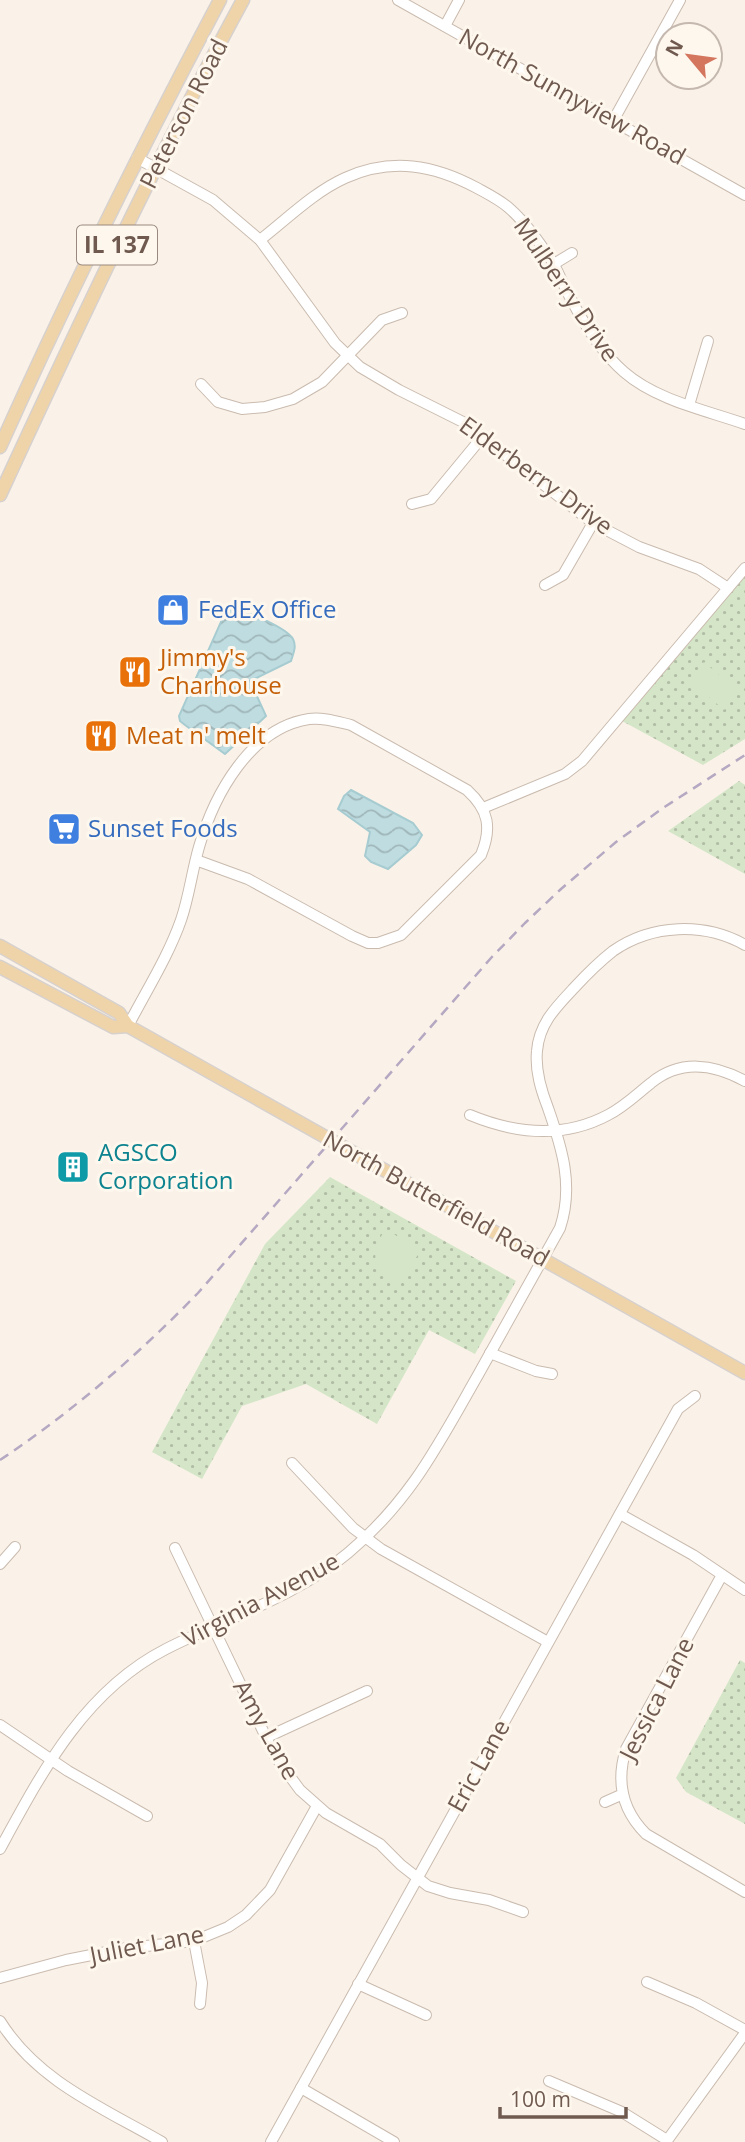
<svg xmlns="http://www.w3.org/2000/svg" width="745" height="2142" viewBox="0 0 745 2142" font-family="'Open Sans',sans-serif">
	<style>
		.grass { fill: url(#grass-dots) }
		.pitch { fill: #d5e6c8 }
		.water { fill: url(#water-waves); stroke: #a6ccd1; stroke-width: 2 }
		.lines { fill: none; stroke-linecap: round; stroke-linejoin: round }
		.minor-casing { stroke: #cabbaf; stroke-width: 12 }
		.major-casing { stroke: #d7d1ce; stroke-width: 15 }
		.minor { stroke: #fff; stroke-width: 10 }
		.major { stroke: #f0d4a9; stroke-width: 12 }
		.rail { stroke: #b5a8c2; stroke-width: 2.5; stroke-dasharray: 10 7; stroke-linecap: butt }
		.labels { text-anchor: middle; stroke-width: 6; stroke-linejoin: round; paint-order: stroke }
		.shield { fill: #fdf7ee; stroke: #9a897f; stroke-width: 2 }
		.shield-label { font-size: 23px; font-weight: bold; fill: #705a4f }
		.street-label { font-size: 24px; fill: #705a4f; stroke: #fdf7ee }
		.shop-label { font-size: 24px; fill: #366cbe; stroke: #fdf7ee; text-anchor: start }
		.food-label { font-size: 24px; fill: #c56008; stroke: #fdf7ee; text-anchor: start }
		.culture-label { font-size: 24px; fill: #0d838f; stroke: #fdf7ee; text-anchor: start }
	</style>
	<defs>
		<pattern id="grass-dots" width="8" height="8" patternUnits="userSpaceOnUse" patternTransform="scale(1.75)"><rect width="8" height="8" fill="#d5e6c8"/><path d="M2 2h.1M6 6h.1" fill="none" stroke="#b1bda5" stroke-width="1.8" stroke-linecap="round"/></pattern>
		<pattern id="water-waves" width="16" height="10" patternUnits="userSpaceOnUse" patternTransform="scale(1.75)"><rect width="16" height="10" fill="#bfdde1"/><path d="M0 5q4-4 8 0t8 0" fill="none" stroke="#a0b6b9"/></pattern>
	</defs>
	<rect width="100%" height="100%" fill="#faf2e8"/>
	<!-- grass -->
	<g class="grass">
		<polygon points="745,574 745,739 703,765 622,721"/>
		<polygon points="739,781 745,785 745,874 668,831"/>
		<polygon points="330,1177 516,1281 475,1354 429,1330 377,1424 306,1384 242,1406 202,1479 152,1452 265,1244"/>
		<polygon points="740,1660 745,1663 745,1824 686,1792 676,1778"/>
	</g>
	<!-- pitch -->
	<g class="pitch">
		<polygon points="704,662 739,692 724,710 689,680"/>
		<path d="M385,1229l34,20v4l-21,34c-27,-17 -28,-31 -13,-58z"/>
	</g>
	<!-- water -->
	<g class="water">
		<path d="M232,608c13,2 55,20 61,31 4,8 0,15 -2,22l-41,20 16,35 -41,38 -40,-29 -5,-4 -1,-5 45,-101z"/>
		<polygon points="351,790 413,823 422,835 416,845 388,869 371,862 365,856 370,832 338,809 344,796"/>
	</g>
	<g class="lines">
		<defs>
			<g id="minor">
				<polyline points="398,0 745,195"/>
				<polyline points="445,26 459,0"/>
				<polyline points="613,121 680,0"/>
				<polyline points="137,158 213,200 260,240 335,343 360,367 399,390 463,422 593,523 639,547 699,569 728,588"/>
				<path d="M260,240c27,-21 54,-48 85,-62 47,-21 89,-13 132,10 11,6 23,12 32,20 17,15 30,34 43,53 7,12 12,26 19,38 14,27 30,53 53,73 32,28 81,38 121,52"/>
				<polyline points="554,264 572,253"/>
				<polyline points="201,384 218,402 242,409 265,407 293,399 322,382 382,320 402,313"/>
				<polyline points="689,405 708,341"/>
				<polyline points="412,504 431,499 483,436"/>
				<polyline points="545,585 563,575 593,523"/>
				<polyline points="483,808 565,774 582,761 745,568"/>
				<path d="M128,1026c18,-35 40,-69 53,-106 8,-23 11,-49 18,-73 15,-52 51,-119 110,-128 14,-2 29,3 42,6l116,65c22,20 25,38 14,65l-80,80 -23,8h-10l-16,-7 -104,-57 -52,-19"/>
				<path d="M470,1115c46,19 93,24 138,0 16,-8 29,-21 43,-32 29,-24 63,-19 94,-2"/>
				<polyline points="490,1353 536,1371 552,1374"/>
				<polyline points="292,1463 353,1528 381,1549 548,1642"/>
				<polyline points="620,1514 693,1555 745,1590"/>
				<polyline points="175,1548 275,1756 300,1790 326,1813 380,1844 401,1865 428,1886 450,1893 489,1900 523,1912"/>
				<polyline points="0,1564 15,1547"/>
				<path d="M722,1575l-96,174c-10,32 -4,61 20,85l99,58"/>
				<polyline points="0,1725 68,1771 147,1816"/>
				<polyline points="265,1738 367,1691"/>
				<polyline points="605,1802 623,1794"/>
				<path d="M0,1849c42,-77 84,-158 166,-200 59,-30 131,-53 182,-96 63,-53 90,-108 130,-178 27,-49 55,-98 82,-147 14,-42 2,-80 -12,-120 -7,-18 -13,-37 -11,-57 2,-27 19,-44 37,-63 12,-13 25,-26 39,-37 39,-27 91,-29 132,-6"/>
				<polyline points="194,1941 202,1983 200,2004"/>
				<polyline points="0,1978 66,1960 127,1948 194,1941 228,1927 246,1915 270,1890 317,1806"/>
				<polyline points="647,1982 696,2003 745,2030"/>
				<polyline points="358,1984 426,2015"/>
				<path d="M0,2021c37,60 103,87 162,121"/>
				<polyline points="549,2081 622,2112 667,2140"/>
				<polyline points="301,2088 394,2142"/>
				<polyline points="271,2142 678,1409 695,1396"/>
				<polyline points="666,2142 745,2033"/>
			</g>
			<g id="major">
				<path d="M0,447c68,-152 142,-300 220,-447"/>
				<path d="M0,495c77,-167 155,-333 243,-495"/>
				<polyline points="0,946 119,1013 128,1026 745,1373"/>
				<polyline points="0,967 113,1027 128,1026"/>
			</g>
		</defs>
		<!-- minor casing -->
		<use href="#minor" class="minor-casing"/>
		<!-- major casing -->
		<use href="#major" class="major-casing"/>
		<!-- minor -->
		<use href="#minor" class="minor"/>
		<!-- major -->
		<use href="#major" class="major"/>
		<!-- rail -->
		<path class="rail" d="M0,1460c72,-48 138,-105 198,-167l293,-335 34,-35 36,-34 55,-47 47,-34 82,-53"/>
	</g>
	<!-- icons -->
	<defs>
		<symbol id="shop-square" viewBox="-11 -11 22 22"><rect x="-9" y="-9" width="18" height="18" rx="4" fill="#3f7fe0" stroke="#fdf7ee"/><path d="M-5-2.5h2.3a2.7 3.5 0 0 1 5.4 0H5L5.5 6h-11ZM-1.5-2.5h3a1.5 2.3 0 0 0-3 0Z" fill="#fff"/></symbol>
		<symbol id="restaurant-square" viewBox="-11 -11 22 22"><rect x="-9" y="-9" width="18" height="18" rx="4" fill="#e8710a" stroke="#fdf7ee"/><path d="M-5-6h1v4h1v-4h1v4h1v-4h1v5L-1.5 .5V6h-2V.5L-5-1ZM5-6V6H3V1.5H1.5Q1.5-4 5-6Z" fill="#fff"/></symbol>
		<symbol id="supermarket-square" viewBox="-11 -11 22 22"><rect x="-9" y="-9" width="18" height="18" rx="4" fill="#3f7fe0" stroke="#fdf7ee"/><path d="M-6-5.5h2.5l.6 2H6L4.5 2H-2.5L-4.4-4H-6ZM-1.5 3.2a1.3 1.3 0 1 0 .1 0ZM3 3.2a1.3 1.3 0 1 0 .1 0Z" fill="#fff"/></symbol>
		<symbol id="building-square" viewBox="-11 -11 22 22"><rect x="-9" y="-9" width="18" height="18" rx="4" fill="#0f9aa8" stroke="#fdf7ee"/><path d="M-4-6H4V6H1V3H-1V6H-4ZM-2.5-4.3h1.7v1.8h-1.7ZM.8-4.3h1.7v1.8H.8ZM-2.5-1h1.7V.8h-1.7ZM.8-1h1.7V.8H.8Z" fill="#fff"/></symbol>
	</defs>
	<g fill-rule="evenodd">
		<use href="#shop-square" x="154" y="591" width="38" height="38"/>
		<use href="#restaurant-square" x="116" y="653" width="38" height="38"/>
		<use href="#restaurant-square" x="82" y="717" width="38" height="38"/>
		<use href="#supermarket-square" x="45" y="810" width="38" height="38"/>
		<use href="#building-square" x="54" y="1148" width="38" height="38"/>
	</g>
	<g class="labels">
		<!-- shield labels -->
		<rect class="shield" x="77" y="225.5" width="80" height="39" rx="5"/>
		<g class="shield-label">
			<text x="117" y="253">IL 137</text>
		</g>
		<!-- street labels -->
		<g class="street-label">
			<text transform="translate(572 97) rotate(29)" y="8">North Sunnyview Road</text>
			<text transform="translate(184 114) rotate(-63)" y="8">Peterson Road</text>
			<text transform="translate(566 290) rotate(56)" y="8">Mulberry Drive</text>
			<text transform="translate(536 476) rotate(36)" y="8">Elderberry Drive</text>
			<text transform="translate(436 1199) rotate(29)" y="8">North Butterfield Road</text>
			<text transform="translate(261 1600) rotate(-28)" y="8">Virginia Avenue</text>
			<text transform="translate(657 1699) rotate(-63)" y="8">Jessica Lane</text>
			<text transform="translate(266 1730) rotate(61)" y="8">Amy Lane</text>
			<text transform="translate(479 1766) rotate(-61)" y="8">Eric Lane</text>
			<text transform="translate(147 1945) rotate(-11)" y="8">Juliet Lane</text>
		</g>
		<!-- shop labels -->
		<g class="shop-label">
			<text x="198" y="618">FedEx Office</text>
			<text x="88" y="837">Sunset Foods</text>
		</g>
		<!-- food labels -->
		<g class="food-label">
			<text x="160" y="666">Jimmy's<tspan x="160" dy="28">Charhouse</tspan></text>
			<text x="126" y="744">Meat n' melt</text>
		</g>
		<!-- culture labels -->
		<g class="culture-label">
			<text x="98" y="1161">AGSCO<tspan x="98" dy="28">Corporation</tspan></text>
		</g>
	</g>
	<!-- north arrow -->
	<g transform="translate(689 56) rotate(299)"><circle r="33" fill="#fdf7ee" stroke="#c5b8ae" stroke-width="2"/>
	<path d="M0-5L12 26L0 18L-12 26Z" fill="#d4755d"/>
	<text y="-10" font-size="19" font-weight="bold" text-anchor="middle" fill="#705a4f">N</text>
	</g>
	<!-- scale -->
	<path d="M500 2107v10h126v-10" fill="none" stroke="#705a4f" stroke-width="3.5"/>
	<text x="510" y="2107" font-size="21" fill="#705a4f" stroke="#fdf7ee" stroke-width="5" paint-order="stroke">100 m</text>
</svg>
